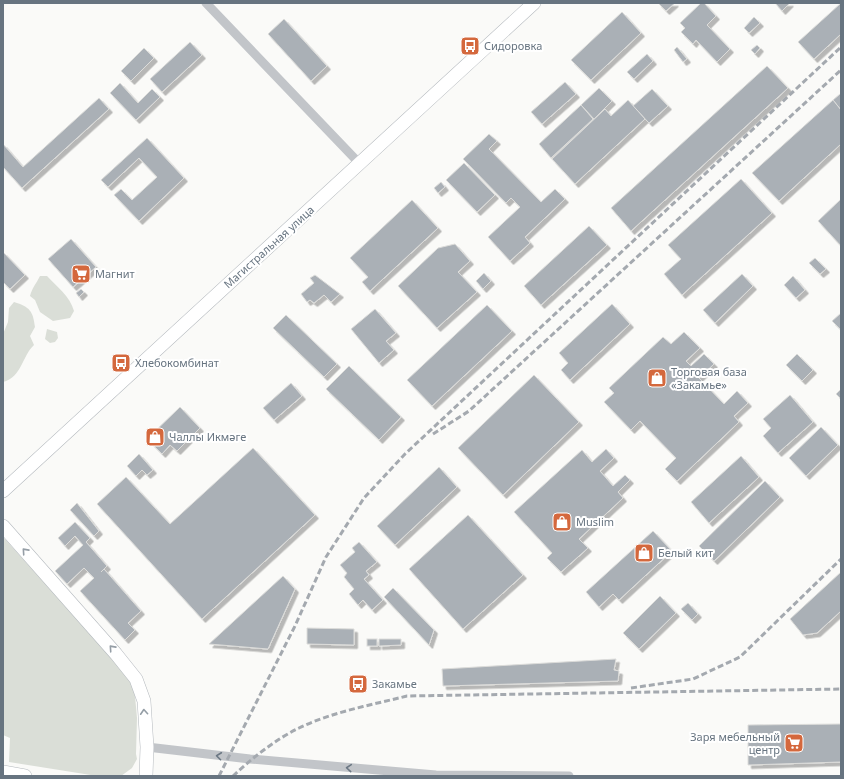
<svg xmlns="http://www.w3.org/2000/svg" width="844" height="779" viewBox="0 0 844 779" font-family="'Noto Sans',sans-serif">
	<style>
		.green { fill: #daded7 }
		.building { fill: #aab0b6; stroke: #dcdcda; filter: url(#shadow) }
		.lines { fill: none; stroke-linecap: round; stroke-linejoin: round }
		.secondary-casing { stroke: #b4b9be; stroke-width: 14 }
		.street { stroke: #c2c5c9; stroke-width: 9 }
		.secondary { stroke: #fff; stroke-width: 13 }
		.rail { stroke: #a4a9af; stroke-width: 3; stroke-dasharray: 6 3; stroke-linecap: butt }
		.oneway { stroke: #959ea6 }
		.oneway2 { stroke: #6c7884 }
		.labels { text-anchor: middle; stroke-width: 4; stroke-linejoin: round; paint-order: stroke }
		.poi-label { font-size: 11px; fill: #677480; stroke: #fff; text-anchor: start }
		.street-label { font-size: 11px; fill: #677480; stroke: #fff }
	</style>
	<defs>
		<filter id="shadow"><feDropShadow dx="3.5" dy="3.5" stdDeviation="0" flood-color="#0004"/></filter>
	</defs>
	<rect width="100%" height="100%" fill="#fafaf8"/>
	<!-- green -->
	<g class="green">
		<path d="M40,276h7c10,11 23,20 27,35l-4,7 -17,3 -13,-9 -5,-12 -5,-4c2,-8 6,-12 10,-20z"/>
		<path d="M14,302c16,5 19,9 21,25l-5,9 4,9c-12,11 -12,32 -31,37v-48l5,-12 1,-14z"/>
		<polygon points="47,329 57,332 58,338 55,342 50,343 45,339"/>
		<polygon points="3,537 114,660 132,684 135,696 137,718 136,754 137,759 132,768 121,776 97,776 9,762 10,738 3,735"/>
	</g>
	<!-- building -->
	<g class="building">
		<polygon points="658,3 675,3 666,11"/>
		<polygon points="701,3 704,3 716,16 707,25 730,49 717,62 696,40 693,44 681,32 685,28 680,23"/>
		<polygon points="775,3 790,3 782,11"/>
		<polygon points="841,3 841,34 814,59 798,42"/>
		<polygon points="622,12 641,33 591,80 571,60"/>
		<polygon points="754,17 760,23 749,33 744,28"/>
		<polygon points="284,19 327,66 311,81 268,34"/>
		<polygon points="190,42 202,55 162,92 150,79"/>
		<polygon points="757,45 760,48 755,54 751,50"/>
		<polygon points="677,47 687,59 683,62 674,50"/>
		<polygon points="144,48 154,58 131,81 121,71"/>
		<polygon points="647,54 653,61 634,79 627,72"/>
		<polygon points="767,66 788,88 631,231 611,208"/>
		<polygon points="565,82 576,94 542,124 531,112"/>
		<polygon points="120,83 138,103 152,89 160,97 136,120 110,93"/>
		<polygon points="599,88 612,101 594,119 581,105"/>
		<polygon points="652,89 668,106 649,123 633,106"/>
		<polygon points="840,94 841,96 841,110 833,100"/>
		<polygon points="99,98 109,109 22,188 3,167 3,144 23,167"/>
		<polygon points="628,100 645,119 575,184 552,159 605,109 611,116"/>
		<polygon points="833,100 841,110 841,144 779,201 752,173"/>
		<polygon points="581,105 593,119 551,158 539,144"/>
		<polygon points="489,134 497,141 489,149 541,202 555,189 565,199 525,237 530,243 510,261 488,237 520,207 511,198 506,203 463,159"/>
		<polygon points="147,138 184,178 139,221 114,195 121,189 132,200 157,177 139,158 108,187 101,180"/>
		<polygon points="464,163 495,195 477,212 446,180"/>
		<polygon points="741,179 772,213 682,295 664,274 681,259 668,245"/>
		<polygon points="441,182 445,187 438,193 434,188"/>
		<polygon points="841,199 841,246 818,221"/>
		<polygon points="412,200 438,228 370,291 362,282 368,277 350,258"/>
		<polygon points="589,226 607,245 541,305 524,286"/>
		<polygon points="71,239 96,267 73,287 48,259"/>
		<polygon points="455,244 470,261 458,272 477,292 437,328 398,286 438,248"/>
		<polygon points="3,252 25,275 10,289 3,282"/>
		<polygon points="815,258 826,269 820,274 809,263"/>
		<polygon points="484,273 491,281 483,289 476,281"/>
		<polygon points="742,274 753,286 715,323 703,310"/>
		<polygon points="315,275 340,294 331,302 324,295 314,303 310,300 307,302 301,294 314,283 310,278"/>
		<polygon points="793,276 805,290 796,298 784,285"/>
		<polygon points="81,289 84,292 79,297 76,293"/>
		<polygon points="612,304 630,324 570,380 561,370 568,363 559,353"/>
		<polygon points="487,305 512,331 432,406 407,380"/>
		<polygon points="375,309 396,333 386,341 394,350 379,363 351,329"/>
		<polygon points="841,313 841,330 832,321"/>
		<polygon points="286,315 337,364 324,377 273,328"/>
		<polygon points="684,332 700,348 686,361 691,366 704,354 714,364 699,378 724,404 737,391 748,403 734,416 739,422 677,481 665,469 676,458 640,421 631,430 604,402 614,393 609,388 663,337 671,344"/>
		<polygon points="797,354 813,370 802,381 786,365"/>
		<polygon points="349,366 401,417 379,440 326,389"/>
		<polygon points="534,375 579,422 503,495 458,448"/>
		<polygon points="291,383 302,396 274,420 263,408"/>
		<polygon points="841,389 841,399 836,394"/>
		<polygon points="790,395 813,422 778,453 763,436 771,428 763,419"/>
		<polygon points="180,407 200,428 177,451 170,445 162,454 147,439"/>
		<polygon points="821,427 838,445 806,476 789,458"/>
		<polygon points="253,448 315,515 202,619 97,504 126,477 170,524"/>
		<polygon points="606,449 614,458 600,471 613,486 625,475 630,480 618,492 623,498 579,539 588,548 561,572 547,558 552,553 514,512 582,450 592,462"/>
		<polygon points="139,454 153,470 147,475 142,470 136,476 127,466"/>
		<polygon points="741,456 759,477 709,523 691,502"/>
		<polygon points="439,467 457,487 395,545 377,526"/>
		<polygon points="765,481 780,497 714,561 699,546"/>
		<polygon points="77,503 99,531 94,536 70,510"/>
		<polygon points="468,515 523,575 463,629 409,569"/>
		<polygon points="75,522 90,538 86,542 107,566 101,572 104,569 141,611 128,623 135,630 125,640 80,591 94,578 84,568 67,584 55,571 83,545 75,536 65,546 58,538"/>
		<polygon points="653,531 672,551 619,600 613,594 599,607 586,592"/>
		<polygon points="359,542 377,562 366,571 369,575 364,579 383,600 372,610 363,600 358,605 349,594 354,589 344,577 347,573 340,565 355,552 352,548"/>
		<polygon points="841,572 841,611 817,633 803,635 790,619"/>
		<polygon points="283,576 295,589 268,649 209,644"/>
		<polygon points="393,588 434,630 429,645 384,597"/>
		<polygon points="660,596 676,613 639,649 623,633"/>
		<polygon points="688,603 698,614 692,620 681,609"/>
		<polygon points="307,628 354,629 354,645 307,644"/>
		<rect x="367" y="639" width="10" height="7"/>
		<polygon points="379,639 401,639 401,645 379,646"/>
		<polygon points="616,659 614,670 619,671 618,681 443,686 442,669"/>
		<polygon points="841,724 841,762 748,765 748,725"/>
	</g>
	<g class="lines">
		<defs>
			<g id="secondary">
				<polyline points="3,491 534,3"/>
				<polyline points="3,526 116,654 136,679 144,701 147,747 146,776"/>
				<polyline points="3,772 25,776"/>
			</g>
		</defs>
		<!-- secondary casing -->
		<use href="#secondary" class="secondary-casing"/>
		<!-- street -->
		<g class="street">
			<polyline points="206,3 360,164"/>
			<polyline points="147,747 250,759 436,775 569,776"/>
		</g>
		<!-- secondary -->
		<use href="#secondary" class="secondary"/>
		<!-- rail -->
		<g class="rail">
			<polyline points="433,434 469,411 841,70"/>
			<polyline points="631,688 693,679 740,657 841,559"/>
			<polyline points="219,776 295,626 326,557 364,498 405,454 841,47"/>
			<path d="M233,776c18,-17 43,-37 66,-48 33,-16 72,-23 108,-32l434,-7"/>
		</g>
	</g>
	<!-- one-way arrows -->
	<defs><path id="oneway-chevron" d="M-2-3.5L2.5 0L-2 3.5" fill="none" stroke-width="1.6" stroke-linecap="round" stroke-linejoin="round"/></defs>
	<g class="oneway">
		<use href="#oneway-chevron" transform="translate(25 551) rotate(-132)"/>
		<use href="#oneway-chevron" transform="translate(112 648) rotate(-132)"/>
		<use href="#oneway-chevron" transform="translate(144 712) rotate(-94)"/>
	</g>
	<g class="oneway2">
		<use href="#oneway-chevron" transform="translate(219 756) rotate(-173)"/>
		<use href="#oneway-chevron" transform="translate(349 768) rotate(-175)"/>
	</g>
	<!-- icons -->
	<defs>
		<symbol id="bus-square" viewBox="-11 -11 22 22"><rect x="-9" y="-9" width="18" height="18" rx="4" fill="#d4683d" stroke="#fff"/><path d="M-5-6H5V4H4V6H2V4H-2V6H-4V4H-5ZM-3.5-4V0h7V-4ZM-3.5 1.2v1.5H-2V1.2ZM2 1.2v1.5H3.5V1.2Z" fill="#fff"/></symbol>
		<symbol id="supermarket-square" viewBox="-11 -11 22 22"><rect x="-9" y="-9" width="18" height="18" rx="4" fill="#d4683d" stroke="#fff"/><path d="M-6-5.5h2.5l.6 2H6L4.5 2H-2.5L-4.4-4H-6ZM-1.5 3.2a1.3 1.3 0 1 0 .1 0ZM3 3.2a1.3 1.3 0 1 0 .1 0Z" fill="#fff"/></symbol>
		<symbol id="shop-square" viewBox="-11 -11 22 22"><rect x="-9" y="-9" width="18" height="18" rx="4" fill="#d4683d" stroke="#fff"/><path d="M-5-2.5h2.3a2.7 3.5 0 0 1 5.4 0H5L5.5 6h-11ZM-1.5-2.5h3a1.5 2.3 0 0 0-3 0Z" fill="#fff"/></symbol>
	</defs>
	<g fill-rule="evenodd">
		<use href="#bus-square" x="459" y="35" width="22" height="22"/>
		<use href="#supermarket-square" x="70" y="263" width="22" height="22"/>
		<use href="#bus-square" x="110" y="352" width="22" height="22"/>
		<use href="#shop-square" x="646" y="367" width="22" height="22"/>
		<use href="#shop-square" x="144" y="426" width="22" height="22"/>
		<use href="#shop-square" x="551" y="511" width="22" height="22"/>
		<use href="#shop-square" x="633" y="542" width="22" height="22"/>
		<use href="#bus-square" x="347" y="673" width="22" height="22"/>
		<use href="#supermarket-square" x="783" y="732" width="22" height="22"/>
	</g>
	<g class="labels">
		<!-- poi labels -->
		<g class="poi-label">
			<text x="484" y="50">Сидоровка</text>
			<text x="95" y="278">Магнит</text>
			<text x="135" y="367">Хлебокомбинат</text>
			<text x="671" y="376">Торговая база<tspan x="671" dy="13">«Закамье»</tspan></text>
			<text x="169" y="441">Чаллы Икмәге</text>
			<text x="576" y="526">Muslim</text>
			<text x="658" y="557">Белый кит</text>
			<text x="372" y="688">Закамье</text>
			<text x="780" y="741" text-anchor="end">Заря мебельный<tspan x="780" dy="13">центр</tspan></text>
		</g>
		<!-- street labels -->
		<g class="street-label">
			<text transform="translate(269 247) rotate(-42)" y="4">Магистральная улица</text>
		</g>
	</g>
	<!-- border -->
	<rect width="844" height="779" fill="none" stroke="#677480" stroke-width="8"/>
</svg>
